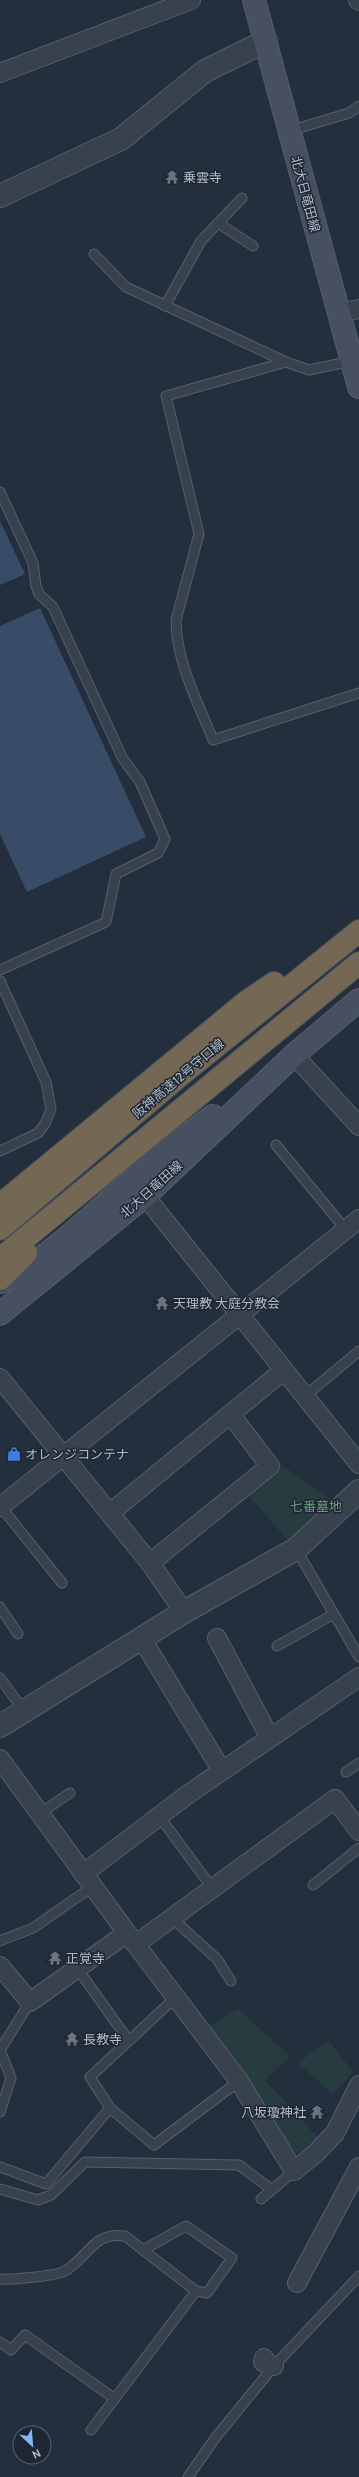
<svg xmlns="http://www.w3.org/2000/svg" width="359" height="2477" viewBox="0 0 359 2477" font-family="Cabin,'Noto Sans JP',sans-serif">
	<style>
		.green { fill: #263c3f }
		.water { fill: #394c67 }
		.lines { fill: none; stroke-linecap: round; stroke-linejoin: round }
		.service-casing { stroke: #565f6c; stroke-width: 11 }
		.minor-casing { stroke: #565f6c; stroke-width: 20 }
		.tertiary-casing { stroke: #565f6c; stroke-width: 24 }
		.secondary-casing { stroke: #565f6c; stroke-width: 24 }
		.motorway-casing { stroke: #434c59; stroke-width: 24 }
		.service { stroke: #38414e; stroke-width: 9 }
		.minor { stroke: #38414e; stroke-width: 18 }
		.tertiary { stroke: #38414e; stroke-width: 22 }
		.secondary { stroke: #465061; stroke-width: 22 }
		.motorway { stroke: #746855; stroke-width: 22 }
		.labels { text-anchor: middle; stroke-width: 3; stroke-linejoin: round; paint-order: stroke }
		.poi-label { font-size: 13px; fill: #b4bcc9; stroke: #1d2633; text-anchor: start }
		.street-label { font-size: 13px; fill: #b4bcc9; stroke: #1d2633 }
		.park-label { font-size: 13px; fill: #6b9a76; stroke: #1d2633 }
	</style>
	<rect width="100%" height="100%" fill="#242f3e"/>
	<!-- green -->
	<g class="green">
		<polygon points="280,1464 340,1505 289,1542 246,1492"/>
		<polygon points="238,2009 290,2056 265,2080 321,2141 301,2155 289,2146 206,2028"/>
		<polygon points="328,2040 353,2072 333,2094 298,2063"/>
	</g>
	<!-- water -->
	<g class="water">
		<polygon points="0,521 25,574 0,585"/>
		<polygon points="40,608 146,837 27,892 0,834 0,626"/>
	</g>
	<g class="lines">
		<defs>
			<g id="service">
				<polyline points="289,131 349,113 359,106"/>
				<polyline points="218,223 253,246"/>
				<polyline points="94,254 126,287 286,362 309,370 352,361"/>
				<polyline points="165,306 201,241 242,198"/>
				<path d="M286,362l-120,34 33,138 -23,86c0,42 22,82 37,120l146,-47"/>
				<polyline points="0,492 33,563 36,586 39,594 53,607 123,759 140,782 165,839 158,853 116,874 106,922 0,970"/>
				<polyline points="0,981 46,1082 51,1109 45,1124 38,1133 0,1151"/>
				<polyline points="276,1145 346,1230"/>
				<polyline points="305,1396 359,1351"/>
				<polyline points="1,1507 62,1583"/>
				<polyline points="296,1549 359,1657"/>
				<polyline points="0,1607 18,1634"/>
				<polyline points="277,1646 334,1614"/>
				<polyline points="0,1678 24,1711"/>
				<polyline points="346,1772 359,1763"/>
				<polyline points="39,1814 70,1793"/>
				<polyline points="159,1816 213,1889"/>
				<polyline points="313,1885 359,1848"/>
				<polyline points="172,1918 217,1959 231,1981"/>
				<polyline points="0,1941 33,1928 92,1887"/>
				<polyline points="77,1968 129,2041"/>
				<polyline points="0,2050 11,2078 0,2112"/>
				<polyline points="0,2050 30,2002"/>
				<polyline points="110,2108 90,2077 176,1997"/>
				<polyline points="0,2167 46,2184 110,2108 154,2145 239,2081"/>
				<polyline points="0,2189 38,2200 51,2195 85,2162 239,2165 271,2189"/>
				<polyline points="261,2199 294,2171"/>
				<path d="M0,2279c11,1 56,-3 65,-8 24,-14 28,-40 60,-35l71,55"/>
				<polyline points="0,2342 11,2350 25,2335 115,2399"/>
				<polyline points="91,2430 196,2291 207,2293 232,2258 186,2226 143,2250"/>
				<polyline points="188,2477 216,2437 274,2366 359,2276"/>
			</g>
			<g id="minor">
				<polyline points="358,0 359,1"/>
				<polyline points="0,73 191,0"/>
				<polyline points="339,313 359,309"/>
				<polyline points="294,1055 359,1126"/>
				<polyline points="145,1196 359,1464"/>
				<polyline points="0,1378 150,1563 184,1612"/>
				<polyline points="0,1507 359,1219"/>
				<polyline points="110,1513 283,1371"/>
				<polyline points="150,1563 270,1466 231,1415"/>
				<polyline points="217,1638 270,1738"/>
				<polyline points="142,1639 222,1771"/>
				<polyline points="0,1759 127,1933"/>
				<polyline points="83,1874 187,1795 359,1677"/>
				<polyline points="136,1944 335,1799 359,1831"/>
				<polyline points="0,1966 30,2002 127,1933 239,2081 294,2171 315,2154 335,2133 359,2085"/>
				<polyline points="297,2283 359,2167"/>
				<polyline points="264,2358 263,2362 274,2366"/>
			</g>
			<g id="tertiary">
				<polyline points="0,196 121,139 205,71 266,41"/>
				<polyline points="0,1726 184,1612 296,1549 359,1491"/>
			</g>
			<g id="secondary">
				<polyline points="254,0 359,387"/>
				<path d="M1,1282c39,-19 70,-48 103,-77 35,-31 71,-61 109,-89"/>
				<polyline points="0,1314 145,1196 294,1055 359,1000"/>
			</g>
			<g id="motorway">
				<polyline points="0,1205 246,1002 274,983"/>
				<polyline points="0,1229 177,1078 359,931"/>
				<polyline points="0,1259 359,963"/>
				<polyline points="0,1279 26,1253"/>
			</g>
		</defs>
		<!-- service casing -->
		<use href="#service" class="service-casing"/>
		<!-- minor casing -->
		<use href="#minor" class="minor-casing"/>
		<!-- tertiary casing -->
		<use href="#tertiary" class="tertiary-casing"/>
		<!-- secondary casing -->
		<use href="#secondary" class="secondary-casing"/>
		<!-- motorway casing -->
		<use href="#motorway" class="motorway-casing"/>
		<!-- service -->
		<use href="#service" class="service"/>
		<!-- minor -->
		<use href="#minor" class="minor"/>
		<!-- tertiary -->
		<use href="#tertiary" class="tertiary"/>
		<!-- secondary -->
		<use href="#secondary" class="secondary"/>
		<!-- motorway -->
		<use href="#motorway" class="motorway"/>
	</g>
	<!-- icons -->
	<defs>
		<symbol id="temple-bare" viewBox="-9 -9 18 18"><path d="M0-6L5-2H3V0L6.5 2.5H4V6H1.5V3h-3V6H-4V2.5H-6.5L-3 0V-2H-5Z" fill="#6b7280" stroke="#1d2633" stroke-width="2.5" paint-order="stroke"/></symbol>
		<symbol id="shop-bare" viewBox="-9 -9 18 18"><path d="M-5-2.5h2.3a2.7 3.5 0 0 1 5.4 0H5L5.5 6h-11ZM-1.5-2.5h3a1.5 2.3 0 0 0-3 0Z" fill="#3f7fe0" stroke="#1d2633" stroke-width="2.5" paint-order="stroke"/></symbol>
	</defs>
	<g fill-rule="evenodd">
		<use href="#temple-bare" x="162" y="167" width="20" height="20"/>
		<use href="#temple-bare" x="152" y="1293" width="20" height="20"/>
		<use href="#shop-bare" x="4" y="1444" width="20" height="20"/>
		<use href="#temple-bare" x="45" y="1948" width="20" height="20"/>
		<use href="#temple-bare" x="62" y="2029" width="20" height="20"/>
		<use href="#temple-bare" x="307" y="2102" width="20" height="20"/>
	</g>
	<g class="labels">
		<!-- poi labels -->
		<g class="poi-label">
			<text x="183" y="182">乗雲寺</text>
			<text x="173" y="1308">天理教 大庭分教会</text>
			<text x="25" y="1459">オレンジコンテナ</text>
			<text x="66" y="1963">正覚寺</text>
			<text x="83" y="2044">長教寺</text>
			<text x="306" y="2117" text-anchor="end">八坂瓊神社</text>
		</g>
		<!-- street labels -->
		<g class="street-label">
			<text transform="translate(306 194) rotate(75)" y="5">北大日竜田線</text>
			<text transform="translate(178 1078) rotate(-40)" y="5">阪神高速12号守口線</text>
			<text transform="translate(151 1189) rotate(-42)" y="5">北大日竜田線</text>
		</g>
		<!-- park labels -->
		<g class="park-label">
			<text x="316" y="1511">七番墓地</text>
		</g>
	</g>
	<!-- north arrow -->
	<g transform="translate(32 2445) rotate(154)"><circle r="19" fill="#1d2633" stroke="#59626f"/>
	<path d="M0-3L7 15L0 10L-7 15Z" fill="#8ab4f8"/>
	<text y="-6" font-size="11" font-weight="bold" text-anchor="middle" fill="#b4bcc9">N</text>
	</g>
</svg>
